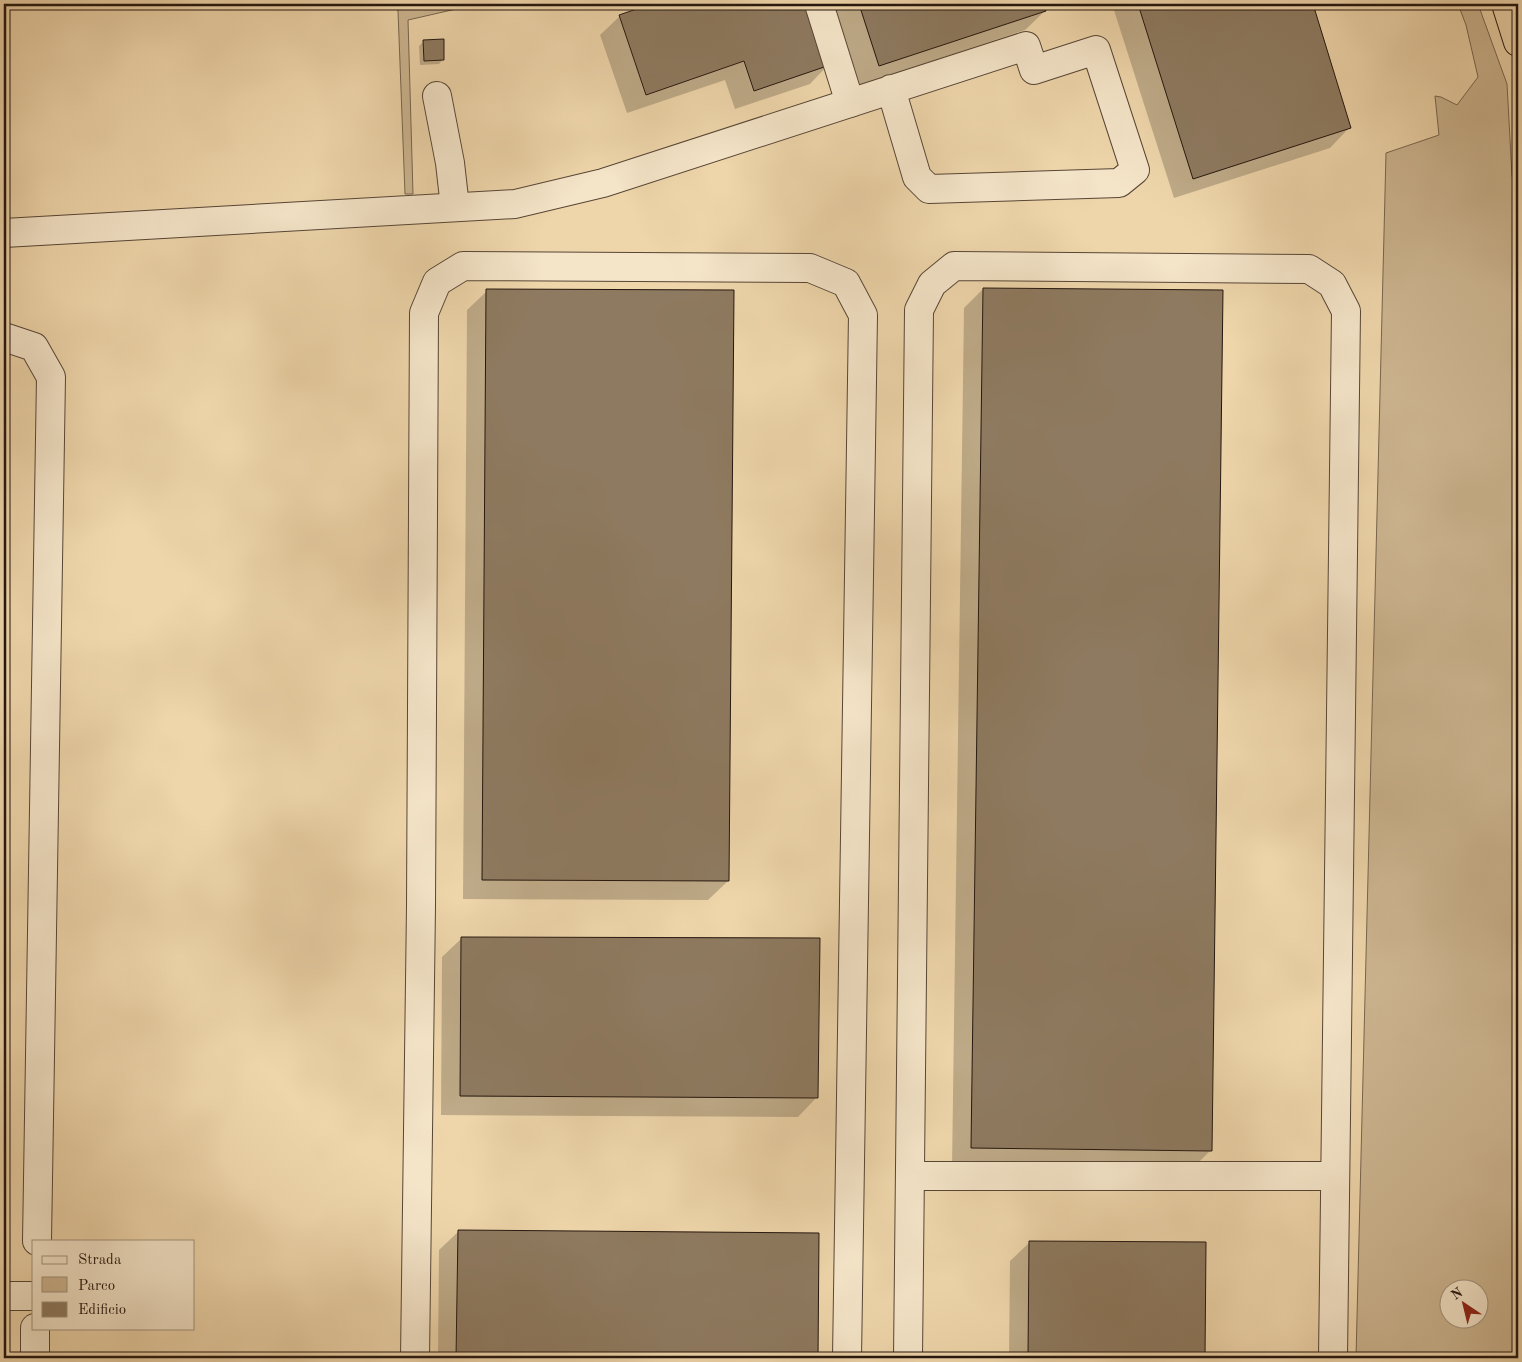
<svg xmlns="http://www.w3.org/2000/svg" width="1522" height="1362" viewBox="0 0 1522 1362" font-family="'Old Standard TT',serif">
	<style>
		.green { fill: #ccb590; stroke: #786650; fill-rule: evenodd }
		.shadow { fill: #0003 }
		.building { fill: #8e7a60; stroke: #25170f }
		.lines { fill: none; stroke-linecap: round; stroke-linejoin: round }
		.minor-casing { stroke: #574636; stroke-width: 30 }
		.highway-casing { stroke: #25170f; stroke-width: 30 }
		.minor { stroke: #f4e4c8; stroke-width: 28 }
		.highway { stroke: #eed5aa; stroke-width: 28 }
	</style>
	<rect width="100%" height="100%" fill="#eed5aa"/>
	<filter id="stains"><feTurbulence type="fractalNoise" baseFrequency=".004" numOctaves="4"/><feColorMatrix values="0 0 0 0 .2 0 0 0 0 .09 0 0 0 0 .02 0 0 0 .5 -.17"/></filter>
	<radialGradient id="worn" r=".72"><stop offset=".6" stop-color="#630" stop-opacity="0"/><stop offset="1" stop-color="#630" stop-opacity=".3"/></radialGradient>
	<!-- green -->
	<g class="green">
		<polygon points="393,4 478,4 408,20 413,194 405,194 398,11"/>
		<path d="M1458,4h20l29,80 5,92 6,18v1164h-162l30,-1205 53,-18 -4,-39 6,1 16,8 21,-28 -12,-52zM1450,1290h30v30h-30z"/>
	</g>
	<!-- shadow -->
	<g class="shadow">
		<polygon points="654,4 809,4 829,64 810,84 735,109 725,80 627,113 600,35 620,16"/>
		<polygon points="834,4 1042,4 1045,11 1025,30 860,85"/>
		<polygon points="1112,4 1312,4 1349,128 1330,148 1174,198"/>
		<polygon points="423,42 443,59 439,64 420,65 419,46"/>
		<polygon points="983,289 1211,1150 1191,1170 952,1167 964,308"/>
		<polygon points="487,291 728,881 708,900 463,899 467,310"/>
		<polygon points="462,938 817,1097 798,1117 441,1115 442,957"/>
		<polygon points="459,1231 818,1234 816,1358 438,1358 439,1250"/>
		<polygon points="1030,1242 1205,1243 1204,1358 1009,1358 1010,1261"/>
	</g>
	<!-- building -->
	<g class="building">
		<polygon points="651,4 810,4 830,65 754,91 744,61 646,95 619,15"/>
		<polygon points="859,4 1044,4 1046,11 879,66"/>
		<polygon points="1138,4 1313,4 1351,128 1193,179"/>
		<polygon points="444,39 444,60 424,61 423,40"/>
		<polygon points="983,288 1223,290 1212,1151 971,1148"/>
		<polygon points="486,289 734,290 729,881 482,880"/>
		<polygon points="461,937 820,938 818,1098 460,1096"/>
		<polygon points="458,1230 819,1233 818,1358 456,1358"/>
		<polygon points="1029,1241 1206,1242 1205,1358 1028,1358"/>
	</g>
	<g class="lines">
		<defs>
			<g id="minor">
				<polyline points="819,4 850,103"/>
				<polyline points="437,96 450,163 455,207"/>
				<polyline points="4,233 515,204 603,183 1026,46 1034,70 1096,50 1135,170 1119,183 929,189 917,177 891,89"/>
				<polyline points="4,337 34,347 51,377 37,1241"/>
				<polyline points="910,1176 1335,1176"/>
				<polyline points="4,1296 34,1296"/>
				<polyline points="35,1358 35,1328"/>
				<polyline points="415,1358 421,906 424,313 437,282 463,266 810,268 846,283 863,315 847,1358"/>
				<polyline points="908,1358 919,310 932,284 954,266 1309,269 1332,284 1346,311 1333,1358"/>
			</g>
			<polyline id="highway" points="1506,4 1518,42"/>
		</defs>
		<!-- minor casing -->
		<use href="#minor" class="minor-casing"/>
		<!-- highway casing -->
		<use href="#highway" class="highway-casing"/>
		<!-- minor -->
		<use href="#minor" class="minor"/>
		<!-- highway -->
		<use href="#highway" class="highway"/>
	</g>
	<!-- margin -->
	<rect width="1522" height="1362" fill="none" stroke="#eed5aa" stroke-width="20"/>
	<rect x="5" y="5" width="1512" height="1352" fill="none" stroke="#25170f" stroke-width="2.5"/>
	<rect x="10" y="10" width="1502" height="1342" fill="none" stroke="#25170f"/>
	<!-- legend -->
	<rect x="32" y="1240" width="162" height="90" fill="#f4e4c8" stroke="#a1927e"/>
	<rect x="42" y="1256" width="25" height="8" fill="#f4e4c8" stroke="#a1927e"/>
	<text x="78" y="1264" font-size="15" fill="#25170f">Strada</text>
	<rect x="42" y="1277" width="25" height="15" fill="#ccb590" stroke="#a1927e"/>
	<text x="78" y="1290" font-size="15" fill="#25170f">Parco</text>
	<rect x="42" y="1302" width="25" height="15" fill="#8e7a60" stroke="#a1927e"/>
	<text x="78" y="1314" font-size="15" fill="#25170f">Edificio</text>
	<!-- north arrow -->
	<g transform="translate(1464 1304) rotate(325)"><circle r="24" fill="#f4e4c8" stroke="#a1927e"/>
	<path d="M0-4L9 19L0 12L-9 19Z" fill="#8f2418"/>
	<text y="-8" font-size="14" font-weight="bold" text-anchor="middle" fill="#25170f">N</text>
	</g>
	<rect width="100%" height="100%" filter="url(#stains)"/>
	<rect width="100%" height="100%" fill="url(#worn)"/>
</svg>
